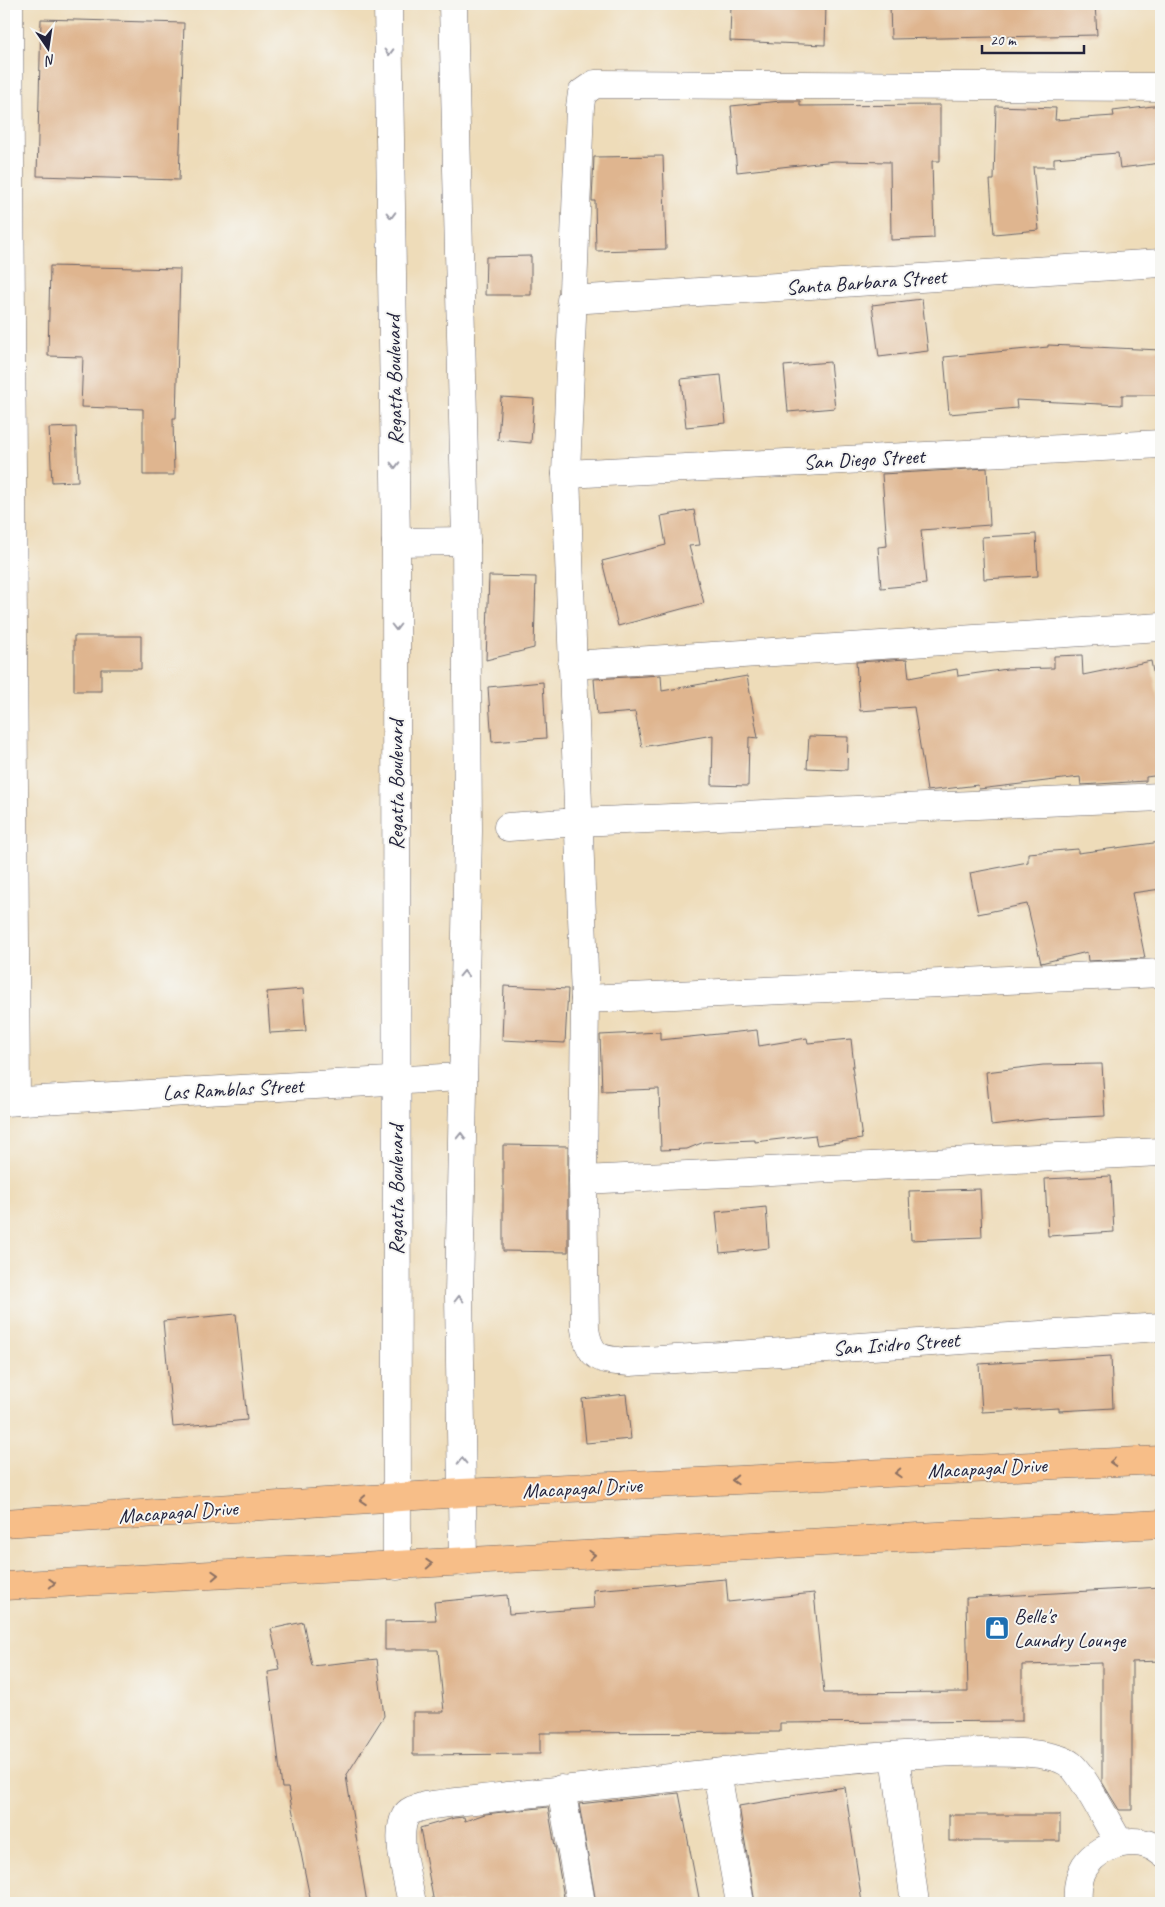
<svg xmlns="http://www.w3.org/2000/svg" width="1165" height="1907" viewBox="0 0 1165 1907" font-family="Caveat,sans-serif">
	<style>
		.building { fill: #dfb58f }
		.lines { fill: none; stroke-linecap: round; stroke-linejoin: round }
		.minor-casing { stroke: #696367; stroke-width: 29 }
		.tertiary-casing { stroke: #696367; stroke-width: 29 }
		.primary-casing { stroke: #696367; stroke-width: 29 }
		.minor { stroke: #fff; stroke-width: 28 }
		.tertiary { stroke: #fff; stroke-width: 28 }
		.primary { stroke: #f7be88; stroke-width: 28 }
		.oneway { stroke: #9c9ca7 }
		.oneway2 { stroke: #8c7062 }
		.labels { text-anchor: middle; stroke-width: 4; stroke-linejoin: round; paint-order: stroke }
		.street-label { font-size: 21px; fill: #22223b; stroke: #f6f6f2 }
		.poi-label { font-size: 21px; fill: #22223b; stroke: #f6f6f2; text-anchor: start }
	</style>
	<rect width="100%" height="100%" fill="#f6f6f2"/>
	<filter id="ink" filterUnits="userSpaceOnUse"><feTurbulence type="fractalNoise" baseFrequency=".02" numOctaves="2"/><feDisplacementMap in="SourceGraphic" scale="10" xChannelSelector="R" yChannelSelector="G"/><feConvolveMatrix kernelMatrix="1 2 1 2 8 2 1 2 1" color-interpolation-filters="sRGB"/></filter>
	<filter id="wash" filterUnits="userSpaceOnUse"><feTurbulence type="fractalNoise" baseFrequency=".0096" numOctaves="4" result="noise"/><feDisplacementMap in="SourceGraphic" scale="20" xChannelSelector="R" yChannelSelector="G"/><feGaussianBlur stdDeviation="1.12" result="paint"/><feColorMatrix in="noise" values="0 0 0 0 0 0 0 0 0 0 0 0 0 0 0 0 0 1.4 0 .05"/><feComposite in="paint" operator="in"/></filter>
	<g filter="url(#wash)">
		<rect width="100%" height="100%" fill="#eedcb9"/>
		<g id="blocks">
			<!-- building -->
			<g class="building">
				<polygon points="731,4 826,4 825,45 730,41"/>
				<polygon points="890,4 1095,4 1097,35 891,39"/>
				<polygon points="41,19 184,23 179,180 37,176"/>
				<polygon points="781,101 800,101 800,106 940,105 940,161 932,161 934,238 891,240 890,162 835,161 737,172 731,106"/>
				<polygon points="1161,105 1161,163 1120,168 1118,153 1054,158 1054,167 1033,167 1039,230 994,234 990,180 994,180 996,106 1056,108 1055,120 1114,116 1113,111"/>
				<polygon points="663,156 666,249 596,251 595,201 592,201 594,157"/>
				<polygon points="531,256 531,295 485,295 486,257"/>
				<polygon points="50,266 180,269 176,418 173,418 174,475 143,475 143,409 81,407 83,357 48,356"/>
				<polygon points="922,299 928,351 879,357 872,305"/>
				<polygon points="1048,345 1161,350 1161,395 1122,395 1122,405 1016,400 1017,408 949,414 944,357 1048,347"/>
				<polygon points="830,362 835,408 788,412 784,366"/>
				<polygon points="721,375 726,423 686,427 681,379"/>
				<polygon points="501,397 534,399 531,443 498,440"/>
				<polygon points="76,427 78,481 52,482 49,428"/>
				<polygon points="987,468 990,525 921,530 926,584 881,588 878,547 887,546 882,474"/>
				<polygon points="694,510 700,545 689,546 704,603 618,626 602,561 666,545 661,516"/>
				<polygon points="1036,534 1038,576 984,579 982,537"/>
				<polygon points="489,576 536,577 534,648 486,660"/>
				<polygon points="74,636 141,636 141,669 101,669 101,691 74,691"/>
				<polygon points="1082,655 1083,675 1151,661 1161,716 1161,775 1146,777 1146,781 1081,785 1080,777 979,789 978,785 927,791 914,707 860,711 856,662 907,659 909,678 957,669 958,676 1007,669 1054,668 1054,656"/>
				<polygon points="661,675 662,691 747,676 758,738 749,737 748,786 712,785 713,735 642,747 635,712 597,715 594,679"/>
				<polygon points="543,682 546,738 492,742 488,687"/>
				<polygon points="809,736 848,737 847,770 807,768"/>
				<polygon points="1161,842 1161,889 1132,893 1145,958 1088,961 1087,952 1041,963 1027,904 978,914 970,873 1028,862 1028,853 1078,849 1078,853"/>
				<polygon points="504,986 568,989 565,1043 502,1040"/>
				<polygon points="303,989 306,1031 270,1033 267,992"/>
				<polygon points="757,1030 759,1046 807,1038 808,1043 851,1039 854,1066 852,1066 862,1139 817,1145 815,1135 755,1142 755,1140 704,1142 687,1149 661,1150 659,1089 602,1091 600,1035 660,1032 660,1040"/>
				<polygon points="1102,1064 1105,1116 1043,1119 991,1125 986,1072 1043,1065"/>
				<polygon points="503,1145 568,1146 568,1252 503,1251"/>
				<polygon points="1111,1176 1114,1232 1048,1236 1045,1179"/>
				<polygon points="980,1189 982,1237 911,1240 909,1191"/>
				<polygon points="766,1207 769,1248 720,1253 716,1212"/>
				<polygon points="236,1314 247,1420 173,1427 163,1321"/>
				<polygon points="1111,1356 1113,1408 1059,1411 1059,1408 982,1412 979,1364"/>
				<polygon points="626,1394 631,1439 586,1443 582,1399"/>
				<polygon points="726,1579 728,1602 814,1593 824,1693 968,1692 966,1598 1161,1587 1161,1661 1132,1662 1132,1810 1119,1810 1102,1782 1102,1663 1022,1665 1022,1721 780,1723 780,1732 540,1733 540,1754 413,1755 413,1712 444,1712 438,1650 385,1650 385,1621 436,1620 434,1602 507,1595 509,1614 594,1608 593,1590"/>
				<polygon points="303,1622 312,1666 377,1659 384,1716 346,1776 367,1903 311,1903 288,1788 282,1788 268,1672 280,1670 271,1629"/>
				<polygon points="845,1787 862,1903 755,1903 739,1806 791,1797 791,1795"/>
				<polygon points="679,1793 700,1903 596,1903 579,1804"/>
				<polygon points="548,1807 565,1903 434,1903 420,1828 454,1818 464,1817 465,1821 485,1814"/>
				<rect x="949" y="1815" width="111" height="26"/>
			</g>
		</g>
	</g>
	<g filter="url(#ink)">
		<use href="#blocks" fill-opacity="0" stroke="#696367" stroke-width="1"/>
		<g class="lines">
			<defs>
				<g id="minor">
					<polyline points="9,4 16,1101"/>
					<path d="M1161,87l-566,-3 -13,9 -2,14 -14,367 19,525 -2,181 2,149c5,31 17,31 45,33l531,-35"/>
					<polyline points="571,300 1161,263"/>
					<polyline points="566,474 1161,444"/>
					<polyline points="396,542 466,541"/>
					<polyline points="572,665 1161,627"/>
					<polyline points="508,827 578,822 1161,797"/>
					<polyline points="585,999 1161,973"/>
					<polyline points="4,1102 461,1077"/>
					<polyline points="583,1180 1161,1152"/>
					<polyline points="895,1756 915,1903"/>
					<polyline points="717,1773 740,1903"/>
					<polyline points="561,1789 581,1903"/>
					<path d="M412,1903c-4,-21 -17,-66 -7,-86 3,-7 13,-9 20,-11 96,-12 193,-22 289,-33 58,-6 320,-39 357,-8 13,11 37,60 48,77"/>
					<path d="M1078,1903c-1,-13 0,-26 7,-37 16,-23 54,-33 76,-14"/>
				</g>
				<g id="tertiary">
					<polyline points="388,4 396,542 397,1566"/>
					<polyline points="453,4 466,541 468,831 459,1295 463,1562"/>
				</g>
				<g id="primary">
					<polyline points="4,1523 462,1493 1161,1460"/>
					<polyline points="4,1586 1161,1524"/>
				</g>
			</defs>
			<!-- minor casing -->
			<use href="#minor" class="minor-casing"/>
			<!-- tertiary casing -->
			<use href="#tertiary" class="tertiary-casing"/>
			<!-- primary casing -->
			<use href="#primary" class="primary-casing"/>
			<!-- minor -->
			<use href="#minor" class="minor"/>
			<!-- tertiary -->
			<use href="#tertiary" class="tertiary"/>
			<!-- primary -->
			<use href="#primary" class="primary"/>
		</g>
		<!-- one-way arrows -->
		<defs><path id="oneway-chevron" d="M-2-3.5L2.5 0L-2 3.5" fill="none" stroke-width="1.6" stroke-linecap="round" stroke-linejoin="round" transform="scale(1.25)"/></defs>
		<g class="oneway">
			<use href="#oneway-chevron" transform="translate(389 52) rotate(89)"/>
			<use href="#oneway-chevron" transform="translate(391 215) rotate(89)"/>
			<use href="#oneway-chevron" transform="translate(395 465) rotate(89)"/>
			<use href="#oneway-chevron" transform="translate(396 627) rotate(90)"/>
			<use href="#oneway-chevron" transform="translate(464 974) rotate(-88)"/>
			<use href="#oneway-chevron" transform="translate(461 1136) rotate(-89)"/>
			<use href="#oneway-chevron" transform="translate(459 1299) rotate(-90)"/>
			<use href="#oneway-chevron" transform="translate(462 1461) rotate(-91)"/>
		</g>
		<g class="oneway2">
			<use href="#oneway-chevron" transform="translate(1113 1462) rotate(177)"/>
			<use href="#oneway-chevron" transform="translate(898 1473) rotate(177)"/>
			<use href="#oneway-chevron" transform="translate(735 1480) rotate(177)"/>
			<use href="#oneway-chevron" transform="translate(363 1500) rotate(176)"/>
			<use href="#oneway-chevron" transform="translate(592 1555) rotate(-3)"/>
			<use href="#oneway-chevron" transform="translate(429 1564) rotate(-3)"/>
			<use href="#oneway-chevron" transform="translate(215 1575) rotate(-3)"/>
			<use href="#oneway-chevron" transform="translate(52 1583) rotate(-3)"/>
		</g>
	</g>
	<!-- icons -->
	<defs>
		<symbol id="shop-square" viewBox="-11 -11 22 22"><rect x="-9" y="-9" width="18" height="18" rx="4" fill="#1f6fb2" stroke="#f6f6f2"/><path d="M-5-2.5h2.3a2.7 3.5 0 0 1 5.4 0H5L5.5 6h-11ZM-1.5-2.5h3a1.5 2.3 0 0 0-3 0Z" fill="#fff"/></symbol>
	</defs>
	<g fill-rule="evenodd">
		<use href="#shop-square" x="983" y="1614" width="28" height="28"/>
	</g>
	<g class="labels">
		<!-- street labels -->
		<g class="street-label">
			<text transform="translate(866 282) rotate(-4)" y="7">Santa Barbara Street</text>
			<text transform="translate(394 380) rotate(-91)" y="7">Regatta Boulevard</text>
			<text transform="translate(864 459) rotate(-3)" y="7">San Diego Street</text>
			<text transform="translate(396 785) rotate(-90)" y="7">Regatta Boulevard</text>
			<text transform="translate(233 1089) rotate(-3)" y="7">Las Ramblas Street</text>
			<text transform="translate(396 1190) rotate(-90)" y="7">Regatta Boulevard</text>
			<text transform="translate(896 1344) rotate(-4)" y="7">San Isidro Street</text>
			<text transform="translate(987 1468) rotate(-3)" y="7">Macapagal Drive</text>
			<text transform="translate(582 1488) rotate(-3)" y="7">Macapagal Drive</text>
			<text transform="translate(178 1512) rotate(-4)" y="7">Macapagal Drive</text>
		</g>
		<!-- poi labels -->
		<g class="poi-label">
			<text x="1014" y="1623">Belle's<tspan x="1014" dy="24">Laundry Lounge</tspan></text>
		</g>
	</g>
	<!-- margin -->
	<rect width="1165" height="1907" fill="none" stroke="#f6f6f2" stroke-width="20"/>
	<!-- north arrow -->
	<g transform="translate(48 48) rotate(167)" stroke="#f6f6f2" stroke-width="4" paint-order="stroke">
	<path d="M0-4L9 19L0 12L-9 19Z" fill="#22223b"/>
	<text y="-8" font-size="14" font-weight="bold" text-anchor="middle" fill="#22223b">N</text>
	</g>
	<!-- scale -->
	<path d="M982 45v8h102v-8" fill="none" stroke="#22223b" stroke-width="2.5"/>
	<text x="990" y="45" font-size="15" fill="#22223b" stroke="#f6f6f2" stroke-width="4" paint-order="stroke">20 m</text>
</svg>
